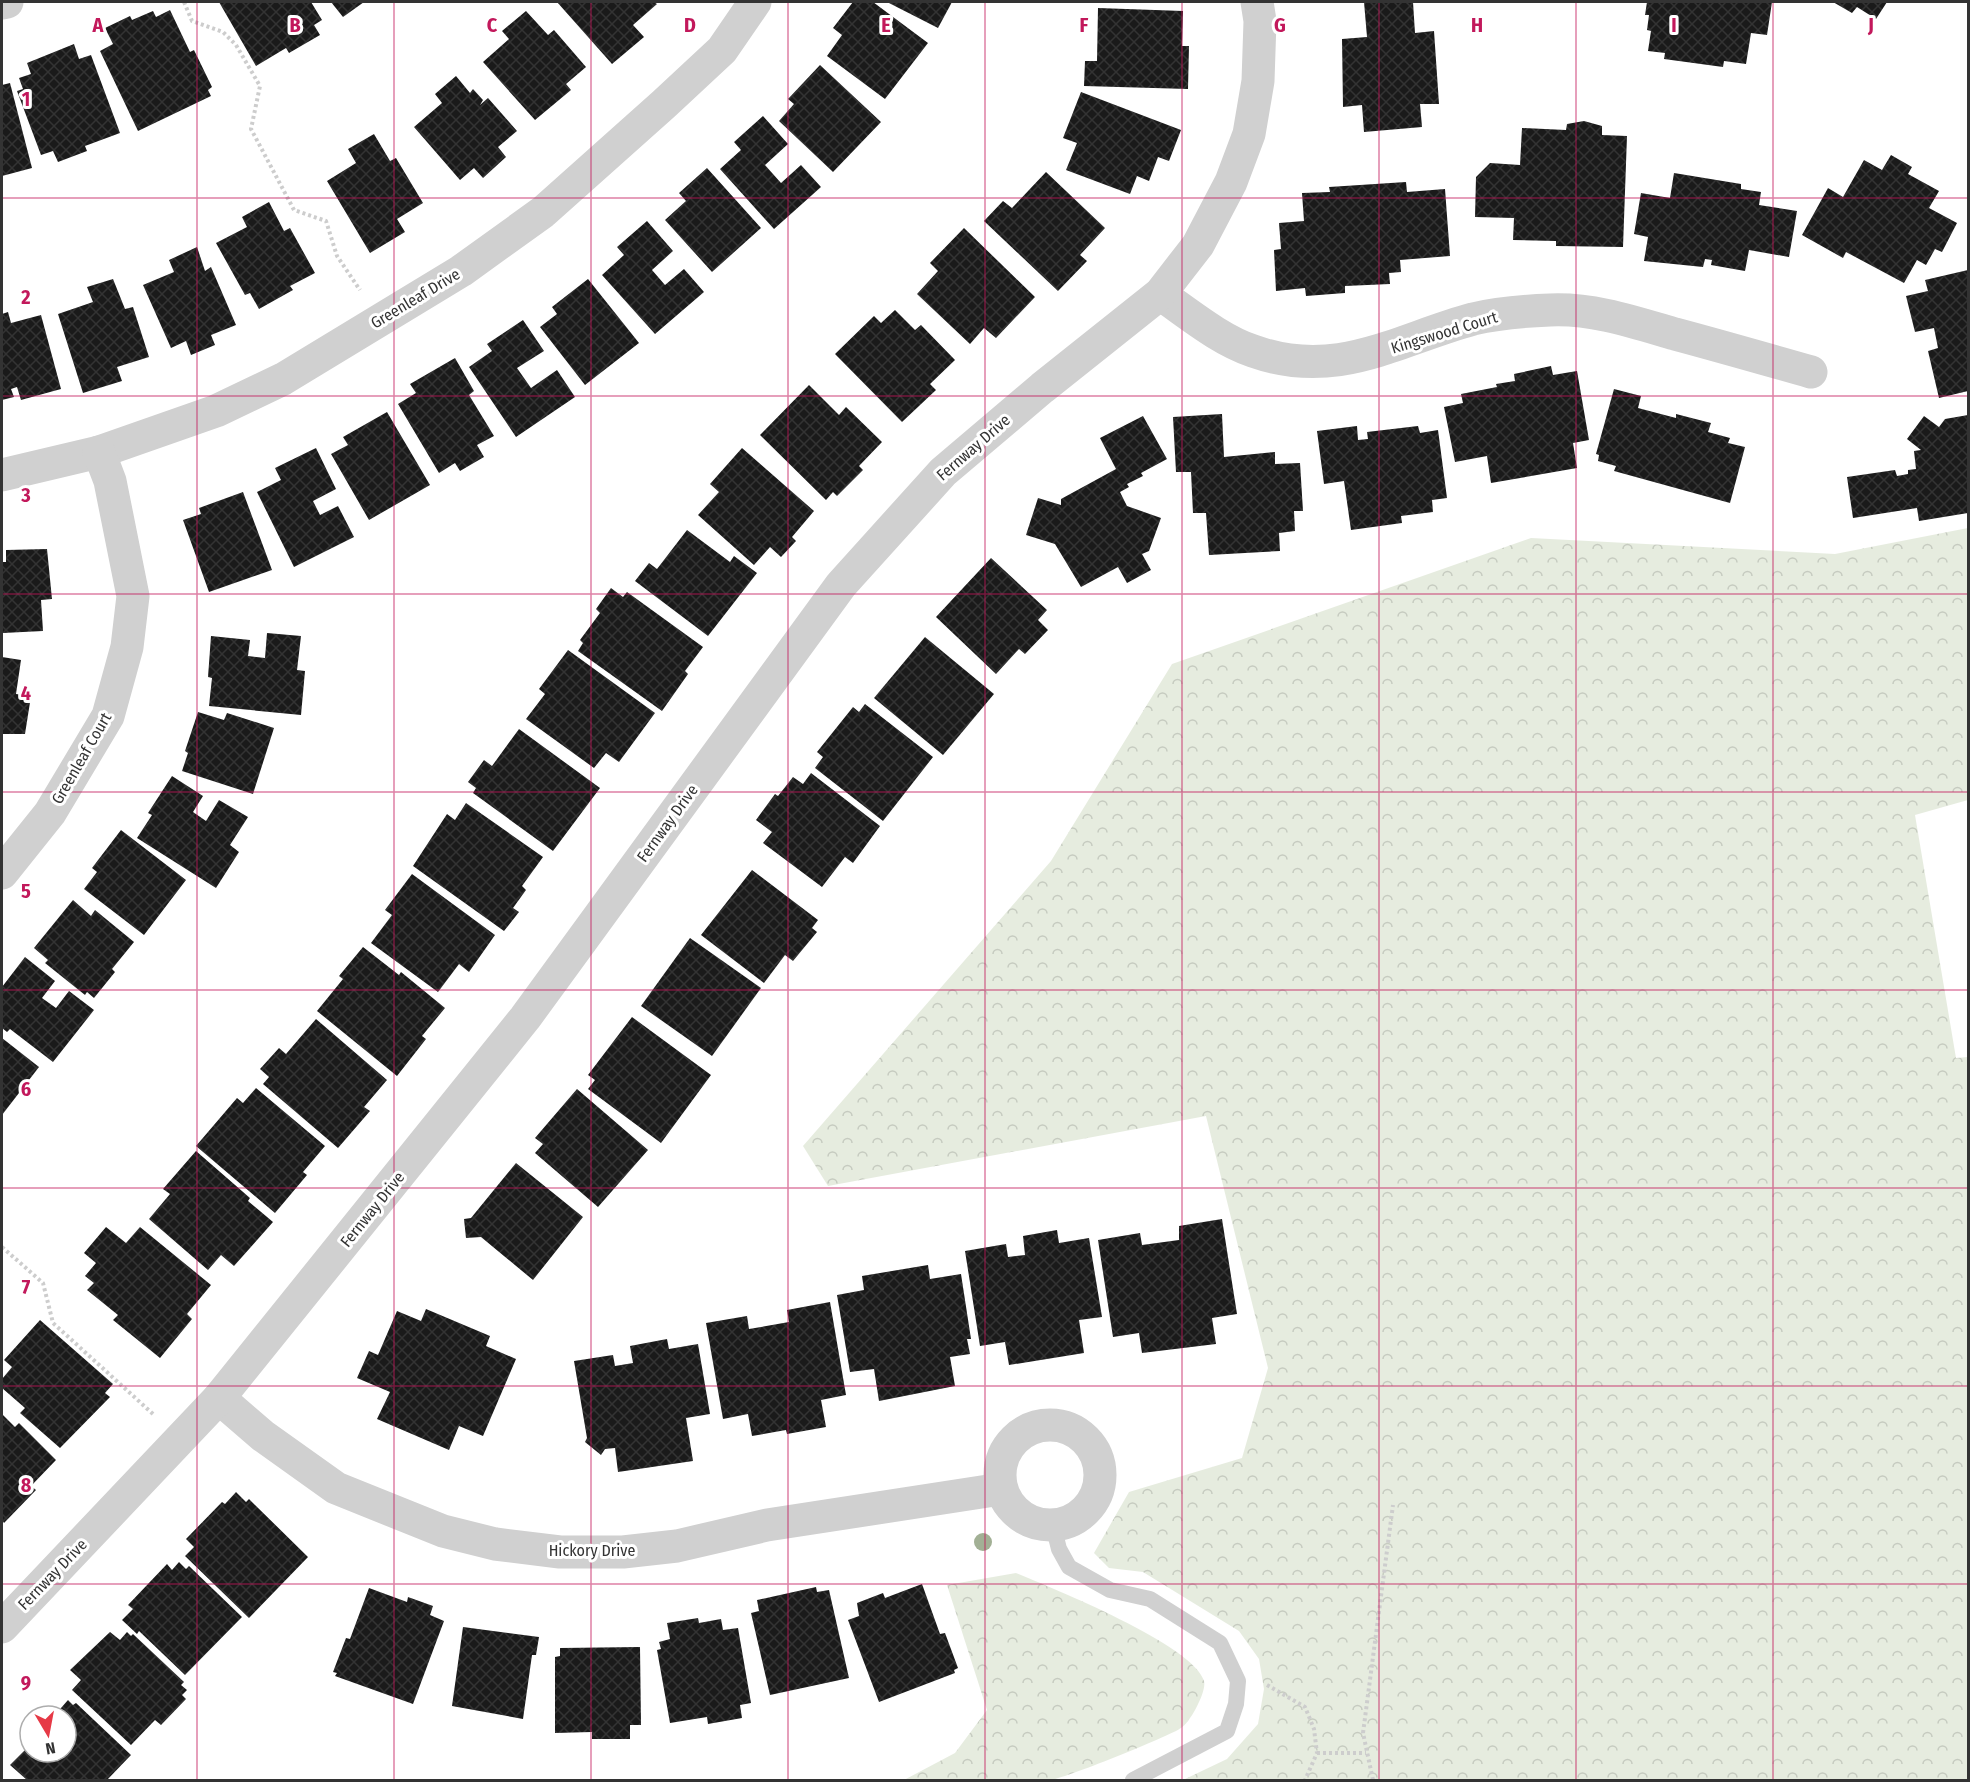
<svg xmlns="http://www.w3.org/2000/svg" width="1970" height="1782" viewBox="0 0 1970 1782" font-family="'Fira Sans Condensed',sans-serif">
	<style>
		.forest { fill: url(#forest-crowns) }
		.building { fill: url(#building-cross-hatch) }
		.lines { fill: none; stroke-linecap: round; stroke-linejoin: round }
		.path { stroke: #cdcdcd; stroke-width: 4; stroke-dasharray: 3 3; stroke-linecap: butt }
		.service { stroke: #d0d0d0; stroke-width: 16 }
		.minor { stroke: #d0d0d0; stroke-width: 33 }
		.tree { fill: #a2b095 }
		.grid { fill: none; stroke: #c2185b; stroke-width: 1.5; stroke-opacity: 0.55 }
		.labels { text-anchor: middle; stroke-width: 6; stroke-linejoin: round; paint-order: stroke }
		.street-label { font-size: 16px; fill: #333; stroke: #fff }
		.grid-label { font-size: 20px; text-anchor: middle; font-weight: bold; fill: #c2185b; stroke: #fff; stroke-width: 6; stroke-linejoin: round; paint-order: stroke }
	</style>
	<defs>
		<pattern id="forest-crowns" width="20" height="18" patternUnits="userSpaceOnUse" patternTransform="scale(1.5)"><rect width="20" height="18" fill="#e6ecdf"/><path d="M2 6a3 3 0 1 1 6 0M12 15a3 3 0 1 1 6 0" fill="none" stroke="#c6cbc0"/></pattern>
		<pattern id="building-cross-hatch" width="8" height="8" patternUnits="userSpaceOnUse" patternTransform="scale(1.5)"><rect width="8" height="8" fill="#1a1a1a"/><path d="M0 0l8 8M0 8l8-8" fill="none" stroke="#333"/></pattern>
	</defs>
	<rect width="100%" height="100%" fill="#fff"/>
	<!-- forest -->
	<g class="forest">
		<polygon points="1968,528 1968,800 1915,815 1956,1058 1968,1057 1968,1780 1183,1780 1227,1759 1258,1724 1264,1689 1259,1659 1239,1631 1143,1572 1109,1568 1094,1553 1129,1492 1242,1458 1268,1368 1206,1116 828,1186 803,1146 1051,861 1172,664 1531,538 1835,554"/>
		<path d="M1016,1573c36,15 178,72 188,108 3,10 -14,42 -23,47 -11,8 -120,52 -131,52 -48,2 -98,1 -146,0l51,-27 32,-43 -40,-125z"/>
	</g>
	<!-- building -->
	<g class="building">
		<polygon points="219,2 311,2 322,20 314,25 320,35 289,53 286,48 256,66"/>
		<polygon points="331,2 364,2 343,17"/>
		<polygon points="557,2 654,2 657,4 633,25 644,37 612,64"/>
		<polygon points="853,2 873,2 928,43 885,99 827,56 842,35 833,28"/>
		<polygon points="887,2 952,2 938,28"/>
		<polygon points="1364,2 1413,2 1415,33 1434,31 1439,104 1420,104 1422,127 1364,132 1362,105 1343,107 1342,39 1367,37"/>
		<polygon points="1647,2 1772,2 1767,35 1751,33 1746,64 1724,61 1723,67 1664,59 1665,53 1648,51 1651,31 1647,30 1649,15 1645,15"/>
		<polygon points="1833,2 1887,2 1876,19 1857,7 1852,13"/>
		<polygon points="1098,8 1183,11 1182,46 1189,46 1188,89 1084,86 1085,61 1097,61"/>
		<polygon points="170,10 190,52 194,50 212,87 208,90 211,96 138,131 100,51 113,44 105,28 130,16 132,20 153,11 156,17"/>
		<polygon points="526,11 548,35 554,30 586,67 566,84 571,90 535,120 483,62 509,39 502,31"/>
		<polygon points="74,44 79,59 91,55 120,133 85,146 87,151 58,162 53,151 41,155 17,91 23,89 19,78 31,74 27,63"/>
		<polygon points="820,65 881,122 833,172 779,121 794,104 788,99"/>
		<polygon points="456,76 470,93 473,89 483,100 480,105 488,98 517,131 498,147 506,157 483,178 474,168 460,180 414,127 442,103 435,94"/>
		<polygon points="10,83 32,168 2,176 2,85"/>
		<polygon points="1081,92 1181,130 1169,161 1158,157 1149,181 1137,176 1130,194 1066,170 1077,143 1063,138"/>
		<polygon points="763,116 788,144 765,165 781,183 801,165 821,187 774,229 720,169 741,150 734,142"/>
		<polygon points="1584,121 1602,126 1602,135 1627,136 1623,247 1556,246 1556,241 1513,240 1514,218 1475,217 1476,177 1490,163 1520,165 1522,128 1566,130 1567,124"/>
		<polygon points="374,134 390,161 396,158 423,203 397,219 405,232 370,253 327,181 356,163 348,149"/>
		<polygon points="1891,155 1912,167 1908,174 1939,191 1929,208 1957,223 1942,252 1935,249 1926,265 1917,260 1904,283 1846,252 1843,258 1802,235 1828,188 1843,197 1864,160 1882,170"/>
		<polygon points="707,168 761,228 712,272 665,220 686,201 679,193"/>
		<polygon points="1046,172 1105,228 1080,255 1087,261 1058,291 984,221 1003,201 1012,208"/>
		<polygon points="1674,173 1741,184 1741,189 1761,192 1759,205 1797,211 1789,257 1749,250 1745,271 1711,265 1712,260 1705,259 1703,267 1644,261 1648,237 1634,234 1641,193 1670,198"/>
		<polygon points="1406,182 1407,192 1445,189 1450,256 1400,260 1401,272 1389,273 1390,284 1345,286 1345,293 1306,296 1305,288 1276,291 1274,250 1281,249 1279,223 1304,221 1302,193 1330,192 1329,187"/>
		<polygon points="269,202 284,231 290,228 315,273 290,286 293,290 259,309 250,293 245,295 216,243 247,227 242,217"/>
		<polygon points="647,221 673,251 652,270 665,285 684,269 704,292 655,334 602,275 624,255 617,247"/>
		<polygon points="964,228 1035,297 996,338 984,328 970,344 917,294 938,271 930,263"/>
		<polygon points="197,247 205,271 211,267 236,325 211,335 215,345 191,355 186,341 171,348 143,285 174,272 169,260"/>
		<polygon points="1968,270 1968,391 1939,398 1928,351 1938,348 1934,328 1915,332 1906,296 1928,291 1925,280"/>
		<polygon points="113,279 125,309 133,307 149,357 117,367 122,381 83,393 58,314 93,302 87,287"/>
		<polygon points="588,279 639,343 585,385 540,327 557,314 552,307"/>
		<polygon points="895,310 915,330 921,325 955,360 930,384 936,390 902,422 835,354 874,316 881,323"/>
		<polygon points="8,312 11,323 41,315 61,389 21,400 17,387 11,389 14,397 2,400 2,314"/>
		<polygon points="523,320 544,351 517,368 531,388 557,370 575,397 516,437 469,367 492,351 487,344"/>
		<polygon points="455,358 474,391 469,395 494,436 477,445 484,457 460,471 455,463 439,473 398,404 416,393 410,384"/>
		<polygon points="1551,366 1553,375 1577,371 1589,440 1573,443 1577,468 1491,483 1487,456 1455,462 1444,407 1463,403 1461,394 1497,387 1496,384 1515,381 1514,374"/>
		<polygon points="809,385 839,415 846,407 882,442 859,466 863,470 837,496 833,492 826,500 760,435"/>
		<polygon points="1614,389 1641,396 1638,408 1676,418 1676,414 1711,423 1708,432 1730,438 1728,443 1745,447 1730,503 1614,471 1616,466 1598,461 1599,455 1596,454"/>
		<polygon points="387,412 430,485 369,520 331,454 348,445 343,437"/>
		<polygon points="1222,414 1224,457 1275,452 1275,464 1300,463 1303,511 1294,511 1295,531 1279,533 1280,551 1209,555 1206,513 1193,513 1191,472 1176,472 1173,417"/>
		<polygon points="1968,415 1968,513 1919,521 1917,508 1853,518 1847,477 1895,470 1897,476 1908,474 1908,470 1916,469 1914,451 1921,450 1907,439 1924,416 1939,427 1945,419"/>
		<polygon points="1143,416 1167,459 1141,473 1143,476 1127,484 1129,487 1120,492 1127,506 1161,518 1149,551 1142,554 1151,570 1127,583 1118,567 1081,587 1055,544 1026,535 1038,498 1061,505 1061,499 1116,469 1100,438"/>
		<polygon points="1357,426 1358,440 1368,439 1367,432 1418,426 1420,433 1438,430 1447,498 1432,500 1433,512 1401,516 1402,523 1351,530 1344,481 1324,484 1317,431"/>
		<polygon points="316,448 336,489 313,501 320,515 338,506 354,537 294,567 257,492 281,480 275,468"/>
		<polygon points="742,448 814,511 792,537 796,541 781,557 770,547 754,565 698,515 719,492 710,484"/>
		<polygon points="243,492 272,570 209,592 183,520 201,514 199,508"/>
		<polygon points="687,530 730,562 734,556 757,573 708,636 635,581 649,563 657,569"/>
		<polygon points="47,549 52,599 41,600 43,631 3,633 2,562 6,562 6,550"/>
		<polygon points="991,558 1047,610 1038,620 1048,630 1025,654 1019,649 996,674 936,617"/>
		<polygon points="611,588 623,597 627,592 703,647 685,671 688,674 662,711 578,651 583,643 580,640 600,613 596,609"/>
		<polygon points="267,633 301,636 297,670 305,671 301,715 209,706 212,678 208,677 211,636 250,640 248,656 265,658"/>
		<polygon points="925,637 994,694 943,755 874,698"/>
		<polygon points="568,650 655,713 619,762 606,753 594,768 526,719 545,694 539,689"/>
		<polygon points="2,657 21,660 16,694 31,696 25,734 2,734"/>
		<polygon points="865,704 933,757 883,821 815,768 823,757 817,752 853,707 859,712"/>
		<polygon points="198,712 224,720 227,713 274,728 253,794 182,771 188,753 185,751"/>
		<polygon points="519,729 600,788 553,851 473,793 476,788 468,782 484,760 492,766"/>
		<polygon points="811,773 880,826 853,863 845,857 822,887 763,843 772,832 756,820 775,794 778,796 793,777 803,784"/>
		<polygon points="172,776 203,796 193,812 206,821 219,800 248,817 230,845 239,852 216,888 137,838 152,815 148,813"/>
		<polygon points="466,803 543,857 522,886 526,890 513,908 519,912 504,931 413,866 447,814 455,820"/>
		<polygon points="121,830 186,880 144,935 84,889 97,872 92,868"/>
		<polygon points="752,870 818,920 812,928 817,932 793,961 785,955 764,983 701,935"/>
		<polygon points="412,874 495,935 469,972 459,964 438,992 371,943 392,915 385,910"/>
		<polygon points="73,900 91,916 95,910 134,942 112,969 115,972 94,998 87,992 85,995 45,963 48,960 34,948"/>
		<polygon points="690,938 761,988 712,1056 641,1006"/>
		<polygon points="363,947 399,975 401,972 445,1008 422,1036 426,1039 397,1076 317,1011 343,979 339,976"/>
		<polygon points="25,957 55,981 42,998 56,1008 69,991 94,1010 53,1062 10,1029 7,1032 2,1028 2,987"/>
		<polygon points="632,1017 711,1075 661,1143 588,1089 595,1080 588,1075"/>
		<polygon points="316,1019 387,1080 364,1107 370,1111 338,1148 263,1084 269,1077 260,1069 279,1048 286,1054"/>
		<polygon points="2,1038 39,1067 2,1115"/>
		<polygon points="256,1088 325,1146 303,1172 307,1175 275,1213 196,1146 237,1098 243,1103"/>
		<polygon points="577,1089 648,1150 598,1207 535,1153 543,1144 535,1138"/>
		<polygon points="196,1151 250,1198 248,1201 273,1222 234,1266 221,1255 208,1270 149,1219 170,1194 163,1189"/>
		<polygon points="516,1163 583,1217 533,1280 481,1237 466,1238 464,1219 471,1218"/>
		<polygon points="1222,1219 1237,1314 1212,1318 1216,1344 1142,1353 1139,1333 1113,1337 1098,1240 1140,1233 1142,1245 1179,1240 1179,1226"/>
		<polygon points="106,1227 126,1243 140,1227 211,1285 187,1314 192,1319 160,1358 113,1320 118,1315 87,1290 94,1283 85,1276 96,1263 84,1253"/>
		<polygon points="1057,1230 1059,1243 1089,1238 1102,1317 1079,1320 1084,1353 1009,1365 1005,1342 980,1346 965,1251 1006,1244 1008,1257 1025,1255 1023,1236"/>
		<polygon points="928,1265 930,1279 961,1274 971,1339 967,1339 970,1354 950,1357 955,1386 879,1401 874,1369 850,1372 837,1295 864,1290 862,1276"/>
		<polygon points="830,1302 846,1395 821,1400 826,1427 787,1434 786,1430 752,1436 748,1414 723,1419 706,1323 747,1316 749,1329 789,1322 787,1310"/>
		<polygon points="426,1309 490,1336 486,1346 516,1359 483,1436 459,1426 449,1450 377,1419 390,1392 357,1378 369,1351 378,1355 397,1311 421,1321"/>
		<polygon points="40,1320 113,1384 105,1393 110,1397 60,1448 20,1413 25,1408 2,1388 2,1379 12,1367 4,1360"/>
		<polygon points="667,1339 669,1349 698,1344 710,1414 686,1418 693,1461 618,1472 615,1448 605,1449 601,1455 585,1442 587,1438 574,1361 613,1355 615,1366 633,1363 630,1346"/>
		<polygon points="2,1414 15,1427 19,1423 56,1460 31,1486 36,1490 4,1523 2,1520"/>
		<polygon points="236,1492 246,1502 249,1499 308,1557 249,1618 185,1556 194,1547 186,1539 222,1502 225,1504"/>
		<polygon points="179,1562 186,1569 189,1566 242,1617 185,1675 139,1631 137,1634 122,1620 133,1609 128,1605 167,1564 172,1570"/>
		<polygon points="922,1584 940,1634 945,1633 958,1668 954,1670 955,1673 879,1702 848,1620 859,1616 857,1603 883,1593 885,1598"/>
		<polygon points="816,1587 817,1592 829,1590 849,1678 770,1695 751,1613 759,1611 757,1600"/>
		<polygon points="369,1588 407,1602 408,1597 433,1606 430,1615 444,1621 413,1704 335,1676 337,1673 333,1672 346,1638 350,1639"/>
		<polygon points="698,1618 699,1623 721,1619 723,1630 738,1628 751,1703 740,1705 742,1718 708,1724 707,1717 670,1723 657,1650 661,1649 659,1642 670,1639 667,1623"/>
		<polygon points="463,1627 539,1637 536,1655 532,1655 523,1719 452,1706"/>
		<polygon points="110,1632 120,1640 127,1632 131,1636 133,1634 184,1682 181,1685 187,1690 182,1695 186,1699 161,1725 155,1720 131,1745 72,1690 81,1680 70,1670"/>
		<polygon points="640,1647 641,1725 630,1725 630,1739 592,1739 592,1732 555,1733 555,1657 560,1656 560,1648"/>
		<polygon points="68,1700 73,1705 76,1703 131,1755 107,1780 27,1780 10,1765 30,1745 30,1752 66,1752 66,1716 54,1716"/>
	</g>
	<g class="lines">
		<!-- path -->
		<g class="path">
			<polyline points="184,2 192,21 223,32 236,45 260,86 251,129 294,210 326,221 337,256 360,290"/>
			<polyline points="2,1247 43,1283 53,1323 153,1414"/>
			<polyline points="1267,1685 1305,1707 1314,1729 1317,1753 1305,1780"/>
			<polyline points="1317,1753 1366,1753"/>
			<polyline points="1373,1780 1363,1733 1393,1505"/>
		</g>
		<!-- service -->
		<polyline class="service" points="1053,1525 1059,1549 1069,1567 1110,1590 1150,1599 1220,1643 1238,1681 1236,1704 1227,1731 1133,1780"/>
		<!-- minor -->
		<g class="minor">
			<polyline points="2,3 7,2"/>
			<path d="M1160,294c29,20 60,46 93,57 84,30 143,-11 220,-32 25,-6 51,-8 77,-9 43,-2 84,12 125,24 45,12 90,25 136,38"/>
			<polyline points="2,475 99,452 216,411 283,379 461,271 543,212 664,104 722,50 755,2"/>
			<polyline points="2,873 50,813 108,716 127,647 133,596 110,481 99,452"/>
			<polyline points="219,1398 263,1436 336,1488 443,1531 495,1544 560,1552 623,1552 677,1546 767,1525 1001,1489"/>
			<circle cx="1050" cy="1475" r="50"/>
			<polyline points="2,1627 219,1398 525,1018 841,585 943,472 1042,388 1160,294 1198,245 1231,182 1249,134 1258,81 1260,21 1257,2"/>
		</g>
	</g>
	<!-- trees -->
	<circle class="tree" cx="983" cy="1542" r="9"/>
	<!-- grid -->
	<path class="grid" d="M197,2v1778M394,2v1778M591,2v1778M788,2v1778M985,2v1778M1182,2v1778M1379,2v1778M1576,2v1778M1773,2v1778M2,198h1966M2,396h1966M2,594h1966M2,792h1966M2,990h1966M2,1188h1966M2,1386h1966M2,1584h1966"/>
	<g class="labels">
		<!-- street labels -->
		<g class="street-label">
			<text transform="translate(415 298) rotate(-31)" y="6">Greenleaf Drive</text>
			<text transform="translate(1444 332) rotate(-17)" y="6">Kingswood Court</text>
			<text transform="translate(973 447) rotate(-41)" y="6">Fernway Drive</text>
			<text transform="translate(81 758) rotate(-60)" y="6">Greenleaf Court</text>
			<text transform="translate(667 823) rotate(-54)" y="6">Fernway Drive</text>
			<text transform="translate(372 1209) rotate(-51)" y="6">Fernway Drive</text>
			<text x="592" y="1556">Hickory Drive</text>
			<text transform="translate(52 1574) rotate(-46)" y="6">Fernway Drive</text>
		</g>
	</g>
	<g class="grid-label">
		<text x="98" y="32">A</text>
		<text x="295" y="32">B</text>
		<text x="492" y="32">C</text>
		<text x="690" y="32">D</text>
		<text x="886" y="32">E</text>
		<text x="1084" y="32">F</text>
		<text x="1280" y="32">G</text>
		<text x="1477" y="32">H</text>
		<text x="1674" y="32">I</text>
		<text x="1871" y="32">J</text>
		<text x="26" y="106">1</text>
		<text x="26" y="304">2</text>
		<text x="26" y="502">3</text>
		<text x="26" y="700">4</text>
		<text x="26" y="898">5</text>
		<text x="26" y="1096">6</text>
		<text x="26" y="1294">7</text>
		<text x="26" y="1492">8</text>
		<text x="26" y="1690">9</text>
	</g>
	<!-- border -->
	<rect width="1970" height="1782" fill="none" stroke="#333333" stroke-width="6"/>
	<!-- north arrow -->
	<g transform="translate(48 1734) rotate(170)"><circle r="28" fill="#ffffff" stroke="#adadad" stroke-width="1.5"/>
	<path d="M0-4.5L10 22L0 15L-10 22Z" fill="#e63946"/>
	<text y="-9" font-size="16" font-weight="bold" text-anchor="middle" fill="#333333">N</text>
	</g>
</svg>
